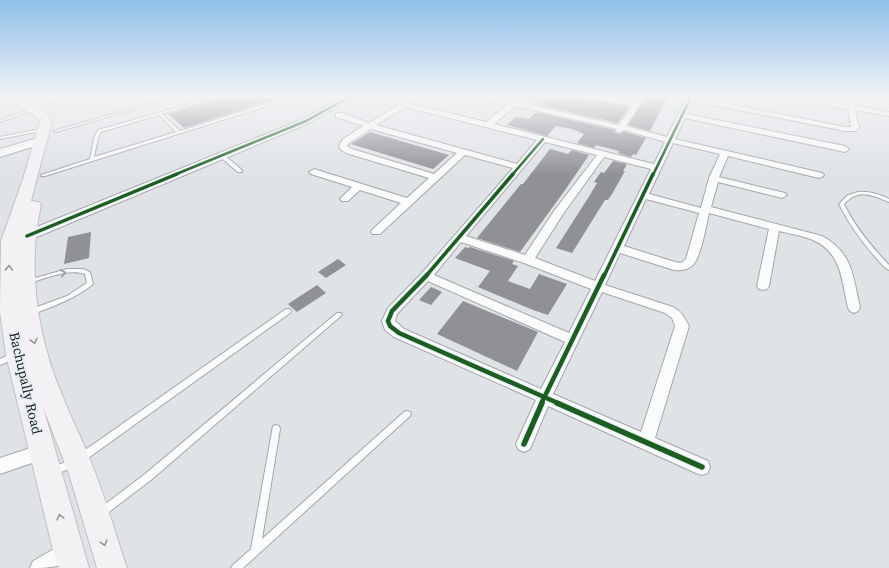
<svg xmlns="http://www.w3.org/2000/svg" width="889" height="568" viewBox="0 0 889 568" font-family="'Source Serif 4',serif">
	<style>
		.building { fill: #8f9194 }
		.lines { fill: none; stroke-linecap: round; stroke-linejoin: round }
		.service-casing { stroke: #a4a6a9; stroke-width: 2 }
		.minor-casing { stroke: #a4a6a9; stroke-width: 2 }
		.tertiary-casing { stroke: #a4a6a9; stroke-width: 2 }
		.primary-casing { stroke: #bfc0c2; stroke-width: 2 }
		.service { fill: #fafbfb; fill-rule: evenodd }
		.minor { fill: #fafbfb; fill-rule: evenodd }
		.tertiary { fill: #fafbfb; fill-rule: evenodd }
		.primary { fill: #f4f1f5; fill-rule: evenodd }
		.cycleway-far3-casing { stroke: #e9f0f8; stroke-width: 4 }
		.cycleway-far2-casing { stroke: #e9f0f8; stroke-width: 5.5 }
		.cycleway-far1-casing { stroke: #e9f0f8; stroke-width: 7 }
		.cycleway-casing { stroke: #e9f0f8; stroke-width: 8 }
		.cycleway-far3 { stroke: #1b5e20; stroke-width: 2.5 }
		.cycleway-far2 { stroke: #1b5e20; stroke-width: 3.5 }
		.cycleway-far1 { stroke: #1b5e20; stroke-width: 4.5 }
		.cycleway { stroke: #1b5e20; stroke-width: 5.5 }
		.oneway { stroke: #959497 }
		.oneway2 { stroke: #98999b }
		.labels { text-anchor: middle; stroke-width: 4; stroke-linejoin: round; paint-order: stroke }
		.street-label { font-size: 14px; fill: #202225; stroke: #e9f0f8 }
	</style>
	<rect width="100%" height="100%" fill="#e0e3e6"/>
	<!-- building -->
	<g class="building">
		<polygon points="223,97 279,97 277,99 184,128 168,114"/>
		<polygon points="531,97 578,97 629,107 618,123 543,106 545,104 530,101"/>
		<polygon points="646,97 668,97 650,131 628,125"/>
		<polygon points="536,112 614,130 614,132 618,134 624,132 646,138 636,155 633,154 631,157 618,153 619,151 596,145 594,148 577,143 584,134 572,129 556,126 547,136 507,125 516,117 529,119"/>
		<polygon points="370,132 449,155 433,169 351,144"/>
		<polygon points="550,149 568,154 572,150 589,155 563,193 520,252 477,238 521,184 523,184"/>
		<polygon points="613,161 627,164 623,171 625,171 612,194 608,200 605,200 572,253 556,248 590,195 597,183 594,182 601,172 604,173"/>
		<polygon points="91,232 89,258 64,264 68,237"/>
		<polygon points="465,247 468,248 470,247 514,261 512,264 518,266 508,281 530,289 539,274 567,284 548,315 533,310 478,287 490,271 455,258"/>
		<polygon points="338,259 346,265 326,278 318,272"/>
		<polygon points="317,285 326,293 297,312 288,304"/>
		<polygon points="431,287 442,292 431,305 419,300"/>
		<polygon points="463,301 538,332 517,371 437,334"/>
	</g>
	<g class="lines">
		<defs>
			<g id="service">
				<polygon points="69,97 74,97 42,105 40,104"/>
				<polygon points="172,97 176,97 56,132 53,131"/>
				<path d="M213,97h4l-55,17 18,17 98,-31 2,-1v-2h2l2,2 -4,3 -235,74h-4v-1l49,-16 4,-21 4,-8zM159,115l17,17 -82,25 4,-19 3,-6z"/>
				<polygon points="34,108 37,109 0,122 0,120"/>
				<polygon points="45,128 47,129 46,130 0,139 0,137"/>
				<polygon points="41,137 43,138 42,139 0,151 0,149"/>
				<polygon points="219,154 223,154 242,170 242,172 238,172 219,156"/>
				<path d="M858,192c11,-1 21,2 31,7v3c-18,-7 -30,-14 -45,2 11,23 27,42 45,61v5c-5,-2 -8,-7 -12,-11 -15,-17 -28,-35 -38,-55l9,-9z"/>
				<path d="M67,269h16l7,3 3,12 -1,1c-18,14 -38,21 -59,29h-4l-1,-2 1,-2 38,-14 20,-13 -2,-9c-16,-6 -42,5 -58,10l-3,-2 1,-1z"/>
				<polygon points="286,309 290,309 291,311 290,313 84,461 81,462 78,461 77,458 78,455"/>
				<polygon points="337,313 341,313 342,315 151,480 105,515 102,516 99,515 98,512 99,509 145,474"/>
				<polygon points="14,353 16,354 17,356 16,358 0,365 0,359"/>
				<polygon points="407,411 410,412 411,414 410,416 243,568 231,568 233,565 251,549 273,426 276,425 279,426 280,429 262,539 404,412"/>
				<polygon points="73,459 76,460 77,463 76,466 54,475 51,474 50,471 51,468"/>
			</g>
			<g id="minor">
				<path d="M372,97h11l103,25 22,-18 -33,-5 -3,-2h23l17,3 6,-3 4,2 -3,3 100,23 13,-19 -38,-7v-2h12l29,5 4,-5h6l-19,29 41,11 20,-40h7l151,30h6l-3,-18 -52,-10 -4,-2h13l38,6 -7,-6h8l9,8 36,7v4l-34,-6 4,17 -3,4h-11l-152,-30 -6,13 158,32 4,3 -4,3 -160,-34 -10,21 147,34 2,2 -2,2 -3,1 -91,-22 -9,21 66,16 2,2 -5,3 -64,-16 -7,25 111,29c31,17 31,40 38,72l-2,3 -4,2 -4,-2 -2,-3c-6,-26 -6,-54 -33,-67 -10,-5 -24,-7 -36,-10l-10,55 -2,3 -4,1 -4,-1 -2,-3 12,-57 -60,-16c-3,13 -8,45 -17,53 -5,4 -12,5 -18,4l-54,-17 -15,32 68,22c9,5 11,10 16,19l-34,112 53,23 2,6 -2,6 -6,2 -6,-2 -148,-67 -18,43 -6,3 -6,-3 -2,-5 20,-44 -142,-63 -9,-7 -3,-9 6,-13 34,-35 91,-105 -48,-13 -85,79h-8l-1,-2 1,-2 29,-27 -41,-13 -12,11h-6l-2,-2 12,-12 -41,-13 -2,-2 5,-3 3,1 90,28 22,-20 -83,-25 -5,-3 -2,-4 4,-7 20,-13 -27,-9v-4h6l27,10 29,-18zM515,106l102,23 -2,2 4,2 5,-3 41,12 -11,22 -160,-40zM405,107l132,33 -20,24 -141,-39zM371,129l86,24 -23,21 -82,-25 -5,-3 2,-3zM545,142l52,13 -43,56 -29,44 -59,-19zM673,143l47,11 -11,24 -8,30 -52,-14zM604,157l47,12 -56,112 -60,-23 28,-44zM646,199l53,14 -13,46 -5,4 -6,-1 -51,-16zM461,242l63,21 67,26 -22,44 -135,-58zM428,281l137,61 -24,47 -137,-60 -9,-8 2,-7zM602,292l63,21 7,5 3,8 -34,106 -88,-38z"/>
				<polygon points="42,139 45,139 46,141 45,143 0,157 0,151"/>
				<polygon points="43,444 49,447 51,452 49,457 0,474 0,458"/>
				<path d="M68,541l7,2 2,7c-8,18 -29,18 -47,18l3,-7z"/>
			</g>
			<polygon id="tertiary" points="343,97 353,97 309,123 32,239 27,240 22,239 20,236 22,233 303,119"/>
			<path id="primary" d="M7,97c19,-3 35,9 45,24l-21,80 8,1 2,3c-14,63 -4,131 21,190 9,23 20,44 29,67 14,34 24,71 36,106h-30l-28,-94 -26,-67 46,161h-30l-6,-18 -47,-195 -6,-43 1,-71 22,-62 17,-58 -13,-12z"/>
		</defs>
		<!-- service casing -->
		<use href="#service" class="service-casing"/>
		<!-- minor casing -->
		<use href="#minor" class="minor-casing"/>
		<!-- tertiary casing -->
		<use href="#tertiary" class="tertiary-casing"/>
		<!-- primary casing -->
		<use href="#primary" class="primary-casing"/>
		<!-- service -->
		<use href="#service" class="service"/>
		<!-- minor -->
		<use href="#minor" class="minor"/>
		<!-- tertiary -->
		<use href="#tertiary" class="tertiary"/>
		<!-- primary -->
		<use href="#primary" class="primary"/>
		<defs>
			<g id="cycleway-far3">
				<polyline points="174,175 306,121 349,97"/>
				<polyline points="512,175 543,139"/>
				<polyline points="653,175 691,97"/>
			</g>
			<g id="cycleway-far2">
				<polyline points="27,236 177,174"/>
				<polyline points="426,276 513,174"/>
				<polyline points="604,276 653,174"/>
			</g>
			<g id="cycleway-far1">
				<polyline points="427,275 392,311 388,321 390,326 399,333 560,404"/>
				<polyline points="541,404 604,275"/>
			</g>
			<g id="cycleway">
				<polyline points="557,403 702,467"/>
				<polyline points="524,444 542,403"/>
			</g>
		</defs>
		<!-- cycleway-far3 casing -->
		<use href="#cycleway-far3" class="cycleway-far3-casing"/>
		<!-- cycleway-far2 casing -->
		<use href="#cycleway-far2" class="cycleway-far2-casing"/>
		<!-- cycleway-far1 casing -->
		<use href="#cycleway-far1" class="cycleway-far1-casing"/>
		<!-- cycleway casing -->
		<use href="#cycleway" class="cycleway-casing"/>
		<!-- cycleway-far3 -->
		<use href="#cycleway-far3" class="cycleway-far3"/>
		<!-- cycleway-far2 -->
		<use href="#cycleway-far2" class="cycleway-far2"/>
		<!-- cycleway-far1 -->
		<use href="#cycleway-far1" class="cycleway-far1"/>
		<!-- cycleway -->
		<use href="#cycleway" class="cycleway"/>
	</g>
	<!-- one-way arrows -->
	<defs><path id="oneway-chevron" d="M-2-3.5L2.5 0L-2 3.5" fill="none" stroke-width="1.6" stroke-linecap="round" stroke-linejoin="round"/></defs>
	<g class="oneway">
		<use href="#oneway-chevron" transform="translate(9 268) rotate(-88)"/>
		<use href="#oneway-chevron" transform="translate(34 341) rotate(76)"/>
		<use href="#oneway-chevron" transform="translate(60 517) rotate(-104)"/>
		<use href="#oneway-chevron" transform="translate(104 543) rotate(73)"/>
	</g>
	<use class="oneway2" href="#oneway-chevron" transform="translate(63 273) rotate(-12)"/>
	<!-- sky -->
	<linearGradient id="sky" x2="0" y2="1"><stop stop-color="#8fc0ea"/><stop offset="0.55" stop-color="#f1f2f4"/><stop offset="1" stop-color="#f1f2f4" stop-opacity="0"/></linearGradient>
	<rect width="889" height="176" fill="url(#sky)"/>
	<g class="labels">
		<!-- street labels -->
		<g class="street-label">
			<text transform="translate(26 383) rotate(77)" y="5">Bachupally Road</text>
		</g>
	</g>
</svg>
